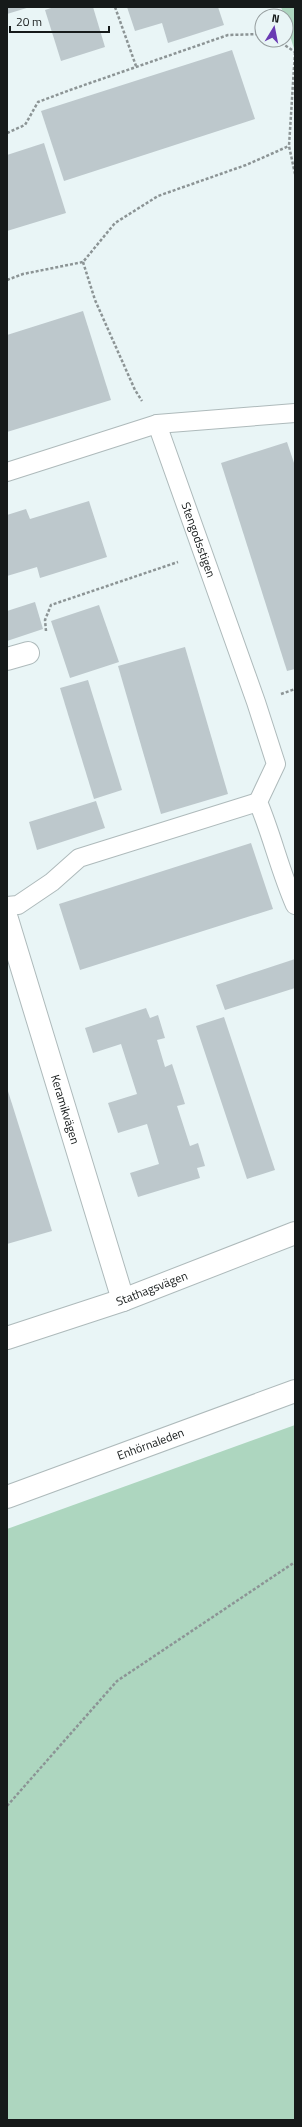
<svg xmlns="http://www.w3.org/2000/svg" width="302" height="2127" viewBox="0 0 302 2127" font-family="'Titillium Web',sans-serif">
	<style>
		.green { fill: #add6bf }
		.building { fill: #bdc8cc }
		.lines { fill: none; stroke-linecap: round; stroke-linejoin: round }
		.service-casing { stroke: #aebabb; stroke-width: 20 }
		.minor-casing { stroke: #aebabb; stroke-width: 24 }
		.tertiary-casing { stroke: #aebabb; stroke-width: 24 }
		.path { stroke: #8c9495; stroke-width: 2.5; stroke-dasharray: 3 2; stroke-linecap: butt }
		.service { stroke: #fff; stroke-width: 18 }
		.minor { stroke: #fff; stroke-width: 22 }
		.tertiary { stroke: #fff; stroke-width: 22 }
		.labels { text-anchor: middle; stroke-width: 3; stroke-linejoin: round; paint-order: stroke }
		.street-label { font-size: 12px; fill: #161a1a; stroke: #e9f5f6 }
	</style>
	<rect width="100%" height="100%" fill="#e9f5f6"/>
	<!-- green -->
	<g class="green">
		<polygon points="281,7 295,7 295,52 286,23 286,16 284,16"/>
		<polygon points="295,1425 295,2120 7,2120 7,1529"/>
	</g>
	<!-- building -->
	<g class="building">
		<polygon points="7,7 30,7 7,14"/>
		<polygon points="54,7 93,7 105,47 61,61 45,10"/>
		<polygon points="127,7 218,7 224,25 168,43 162,23 135,31"/>
		<polygon points="232,50 255,119 64,181 41,111"/>
		<polygon points="44,143 66,213 7,231 7,155"/>
		<polygon points="83,311 111,400 7,432 7,335"/>
		<polygon points="287,442 295,466 295,669 287,671 221,463"/>
		<polygon points="89,501 107,557 40,578 37,567 7,576 7,515 26,509 30,519"/>
		<polygon points="35,602 43,629 7,641 7,611"/>
		<polygon points="99,605 119,662 70,678 51,621"/>
		<polygon points="185,647 228,794 161,814 118,666"/>
		<polygon points="88,680 122,790 94,799 60,688"/>
		<polygon points="96,801 105,828 37,850 29,822"/>
		<polygon points="251,843 273,909 80,970 59,904"/>
		<polygon points="295,959 295,988 225,1010 216,985"/>
		<polygon points="146,1008 150,1018 158,1015 165,1038 157,1040 165,1067 172,1064 185,1104 177,1106 190,1146 198,1143 205,1166 197,1168 200,1178 138,1197 130,1173 159,1164 147,1124 118,1133 108,1103 137,1094 121,1044 93,1053 85,1028"/>
		<polygon points="224,1017 275,1170 247,1179 196,1026"/>
		<polygon points="7,1088 52,1231 7,1244"/>
	</g>
	<g class="lines">
		<defs>
			<g id="service">
				<path id="s1" d="M157,424l99,278 20,62 -18,38c14,33 22,69 37,103"/>
				<polyline points="7,472 157,424 295,413"/>
				<polyline points="7,906 18,905 52,882 79,858 258,802"/>
			</g>
			<g id="minor">
				<polyline points="7,659 28,653"/>
				<path id="s2" d="M7,919l116,381"/>
				<path id="s3" d="M7,1338l116,-38 172,-67"/>
			</g>
			<g id="tertiary">
				<path id="s4" d="M7,1497l288,-106"/>
			</g>
		</defs>
		<!-- service casing -->
		<use href="#service" class="service-casing"/>
		<!-- minor casing -->
		<use href="#minor" class="minor-casing"/>
		<!-- tertiary casing -->
		<use href="#tertiary" class="tertiary-casing"/>
		<!-- path -->
		<g class="path">
			<polyline points="115,7 136,66"/>
			<polyline points="277,40 295,52"/>
			<polyline points="295,52 289,146 295,174"/>
			<polyline points="7,133 25,125 38,102 70,90 228,35 262,34"/>
			<polyline points="83,262 95,300 135,390 142,401"/>
			<polyline points="7,280 23,274 83,262 115,223 158,196 246,165 289,146"/>
			<polyline points="46,631 45,620 51,605 178,562"/>
			<polyline points="281,694 295,689"/>
			<polyline points="7,1806 117,1681 295,1562"/>
		</g>
		<!-- service -->
		<use href="#service" class="service"/>
		<!-- minor -->
		<use href="#minor" class="minor"/>
		<!-- tertiary -->
		<use href="#tertiary" class="tertiary"/>
	</g>
	<g class="labels">
		<!-- street labels -->
		<g class="street-label">
			<text dy="4" stroke="none"><textPath href="#s1" startOffset="123">Stengodsstigen</textPath></text>
			<text dy="4" stroke="none"><textPath href="#s2" startOffset="199">Keramikvägen</textPath></text>
			<text dy="4" stroke="none"><textPath href="#s3" startOffset="153">Stathagsvägen</textPath></text>
			<text dy="4" stroke="none"><textPath href="#s4" startOffset="153">Enhörnaleden</textPath></text>
		</g>
	</g>
	<!-- border -->
	<rect width="302" height="2127" fill="none" stroke="#161a1a" stroke-width="16"/>
	<!-- north arrow -->
	<g transform="translate(274 28) rotate(10)"><circle r="19" fill="#e9f5f6" stroke="#959d9e"/>
	<path d="M0-3L7 15L0 10L-7 15Z" fill="#6a3bb3"/>
	<text y="-6" font-size="11" font-weight="bold" text-anchor="middle" fill="#161a1a">N</text>
	</g>
	<!-- scale -->
	<path d="M10 26v6h99v-6" fill="none" stroke="#161a1a" stroke-width="2"/>
	<text x="16" y="26" font-size="12" fill="#161a1a" stroke="#e9f5f6" stroke-width="3" paint-order="stroke">20 m</text>
</svg>
